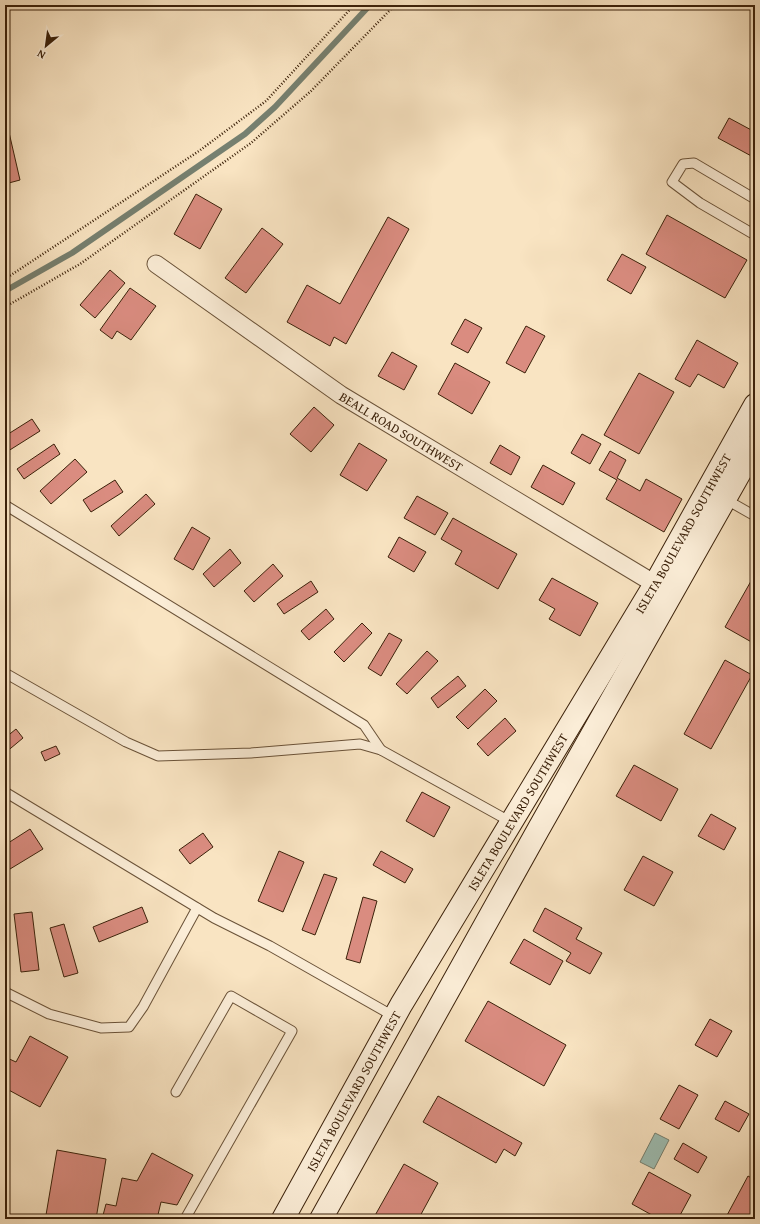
<svg xmlns="http://www.w3.org/2000/svg" width="760" height="1224" viewBox="0 0 760 1224" font-family="'Gentium Book Plus',serif">
	<style>
		.water { fill: #9ebfb4; stroke: #768070 }
		.lines { fill: none; stroke-linecap: round; stroke-linejoin: round }
		.stream { stroke: #768070; stroke-width: 6 }
		.building { fill: #da8c80; stroke: #3b210a }
		.lane-casing { stroke: #6a5238; stroke-width: 11 }
		.street-casing { stroke: #6a5238; stroke-width: 19 }
		.secondary-casing { stroke: #3b210a; stroke-width: 24 }
		.path { stroke: #3b210a; stroke-width: 2.5; stroke-dasharray: 1 2; stroke-linecap: butt }
		.lane { stroke: #fbedd7; stroke-width: 9 }
		.street { stroke: #fbedd7; stroke-width: 17 }
		.secondary { stroke: #fbedd7; stroke-width: 22 }
		.labels { text-anchor: middle; stroke-width: 3; stroke-linejoin: round; paint-order: stroke }
		.street-label { font-size: 13px; fill: #3b210a; stroke: #fbedd7 }
	</style>
	<rect width="100%" height="100%" fill="#f9e4c2"/>
	<filter id="stains"><feTurbulence type="fractalNoise" baseFrequency=".005" numOctaves="4"/><feColorMatrix values="0 0 0 0 .2 0 0 0 0 .09 0 0 0 0 .02 0 0 0 .5 -.17"/></filter>
	<radialGradient id="worn" r=".72"><stop offset=".6" stop-color="#630" stop-opacity="0"/><stop offset="1" stop-color="#630" stop-opacity=".3"/></radialGradient>
	<!-- water -->
	<polygon class="water" points="655,1133 669,1140 654,1169 640,1162"/>
	<g class="lines">
		<!-- stream -->
		<polyline class="stream" points="5,291 72,253 245,134 275,107 370,5"/>
	</g>
	<!-- building -->
	<g class="building">
		<polygon points="729,118 755,132 755,158 718,138"/>
		<polygon points="8,128 20,180 5,184 5,129"/>
		<polygon points="196,194 222,209 200,249 174,234"/>
		<polygon points="667,215 747,260 725,298 646,254"/>
		<polygon points="388,217 409,229 346,344 334,337 330,346 287,322 307,285 340,304"/>
		<polygon points="262,228 283,244 246,293 225,278"/>
		<polygon points="622,254 646,267 631,294 607,280"/>
		<polygon points="110,270 125,283 95,318 80,305"/>
		<polygon points="130,288 156,306 131,340 117,331 112,339 100,330"/>
		<polygon points="465,319 482,328 468,353 451,344"/>
		<polygon points="526,326 545,336 525,373 506,363"/>
		<polygon points="697,340 738,363 724,388 698,374 690,387 675,379"/>
		<polygon points="392,352 417,366 404,390 378,376"/>
		<polygon points="455,363 490,382 472,414 438,394"/>
		<polygon points="639,373 674,392 639,454 604,435"/>
		<polygon points="314,407 334,425 311,452 290,434"/>
		<polygon points="32,419 40,431 5,453 5,436"/>
		<polygon points="582,434 601,444 590,464 571,453"/>
		<polygon points="359,443 387,460 367,491 340,475"/>
		<polygon points="54,444 60,454 24,479 17,469"/>
		<polygon points="500,445 520,457 511,475 490,463"/>
		<polygon points="610,451 626,460 617,478 640,491 646,479 682,499 664,532 606,499 617,480 599,470"/>
		<polygon points="75,459 87,472 51,504 40,491"/>
		<polygon points="543,465 575,483 563,505 531,487"/>
		<polygon points="115,480 123,492 91,512 83,500"/>
		<polygon points="146,494 155,504 119,536 111,526"/>
		<polygon points="417,496 448,513 435,535 404,518"/>
		<polygon points="453,518 517,554 498,589 455,564 462,551 441,539"/>
		<polygon points="192,527 210,538 193,570 174,559"/>
		<polygon points="399,537 426,552 414,572 388,557"/>
		<polygon points="230,549 241,563 214,587 203,574"/>
		<polygon points="273,564 283,576 254,602 244,591"/>
		<polygon points="755,574 755,644 725,627"/>
		<polygon points="552,578 598,603 580,636 549,619 555,609 539,600"/>
		<polygon points="311,581 318,592 284,614 277,604"/>
		<polygon points="326,609 334,619 309,640 301,631"/>
		<polygon points="362,623 372,633 344,662 334,652"/>
		<polygon points="389,633 402,640 381,676 368,668"/>
		<polygon points="427,651 438,661 407,694 396,684"/>
		<polygon points="725,660 752,675 711,749 684,734"/>
		<polygon points="458,676 466,686 438,708 431,698"/>
		<polygon points="485,689 497,701 468,729 456,717"/>
		<polygon points="505,718 516,731 488,756 477,744"/>
		<polygon points="16,729 23,738 5,753 5,738"/>
		<polygon points="56,746 60,754 45,761 41,752"/>
		<polygon points="634,765 678,789 661,821 616,796"/>
		<polygon points="422,792 450,807 434,837 406,821"/>
		<polygon points="711,814 736,828 724,850 698,836"/>
		<polygon points="30,829 43,849 10,869 5,862 5,845"/>
		<polygon points="203,833 213,847 190,864 179,850"/>
		<polygon points="279,851 304,862 283,912 258,901"/>
		<polygon points="381,851 413,869 405,883 373,865"/>
		<polygon points="643,856 673,872 654,906 624,890"/>
		<polygon points="324,874 337,878 315,935 302,930"/>
		<polygon points="363,897 377,901 360,963 346,959"/>
		<polygon points="142,907 148,922 99,942 93,927"/>
		<polygon points="545,908 582,928 576,939 602,953 590,974 566,961 571,953 533,931"/>
		<polygon points="32,912 39,970 21,972 14,914"/>
		<polygon points="64,924 78,973 64,977 50,928"/>
		<polygon points="524,939 563,961 550,985 510,963"/>
		<polygon points="488,1001 566,1045 544,1086 465,1041"/>
		<polygon points="710,1019 732,1031 717,1057 695,1045"/>
		<polygon points="30,1036 68,1057 40,1107 5,1088 5,1057 16,1062"/>
		<polygon points="679,1085 698,1095 679,1129 660,1119"/>
		<polygon points="438,1096 522,1143 515,1156 504,1149 496,1163 423,1122"/>
		<polygon points="725,1101 749,1114 739,1132 715,1119"/>
		<polygon points="683,1143 707,1157 698,1173 674,1159"/>
		<polygon points="57,1150 106,1159 96,1219 72,1219 46,1215"/>
		<polygon points="152,1153 193,1175 177,1205 161,1202 157,1219 102,1219 106,1204 116,1206 122,1178 137,1181"/>
		<polygon points="404,1164 438,1183 419,1218 421,1219 373,1219"/>
		<polygon points="649,1172 691,1195 678,1219 659,1219 632,1204"/>
		<polygon points="748,1176 755,1180 755,1219 725,1219"/>
	</g>
	<g class="lines">
		<defs>
			<g id="lane">
				<polyline points="755,199 694,163 683,164 672,182 700,203 755,235"/>
				<polyline points="725,499 755,516"/>
				<polyline points="5,505 364,725 381,750"/>
				<polyline points="5,673 126,742 158,756 251,753 360,744 381,750 511,822"/>
				<polyline points="5,792 214,918 270,946 395,1017"/>
				<polyline points="5,992 49,1014 101,1028 129,1027 143,1007 197,908"/>
				<polyline points="176,1092 231,996 292,1031 185,1219"/>
			</g>
			<g id="street">
				<path id="s1" d="M156,264l185,131 314,189"/>
			</g>
			<g id="secondary">
				<path id="s2" d="M283,1219l118,-214 254,-421 100,-179"/>
				<polyline points="321,1219 538,830 755,446"/>
			</g>
		</defs>
		<!-- lane casing -->
		<use href="#lane" class="lane-casing"/>
		<!-- street casing -->
		<use href="#street" class="street-casing"/>
		<!-- secondary casing -->
		<use href="#secondary" class="secondary-casing"/>
		<!-- path -->
		<g class="path">
			<polyline points="5,279 199,151 266,101 354,5"/>
			<polyline points="5,307 80,264 251,143 311,91 395,5"/>
		</g>
		<!-- lane -->
		<use href="#lane" class="lane"/>
		<!-- street -->
		<use href="#street" class="street"/>
		<!-- secondary -->
		<use href="#secondary" class="secondary"/>
	</g>
	<g class="labels">
		<!-- street labels -->
		<g class="street-label">
			<text dy="5" stroke="none"><textPath href="#s1" startOffset="297">BEALL ROAD SOUTHWEST</textPath></text>
			<text dy="5" stroke="none"><textPath href="#s2" startOffset="794">ISLETA BOULEVARD SOUTHWEST</textPath></text>
			<text dy="5" stroke="none"><textPath href="#s2" startOffset="470">ISLETA BOULEVARD SOUTHWEST</textPath></text>
			<text dy="5" stroke="none"><textPath href="#s2" startOffset="146">ISLETA BOULEVARD SOUTHWEST</textPath></text>
		</g>
	</g>
	<!-- margin -->
	<rect width="760" height="1224" fill="none" stroke="#f9e4c2" stroke-width="20"/>
	<rect x="6" y="6" width="748" height="1212" fill="none" stroke="#3b210a" stroke-width="2"/>
	<rect x="10" y="10" width="740" height="1204" fill="none" stroke="#3b210a"/>
	<!-- north arrow -->
	<g transform="translate(46 46) rotate(209)" stroke="#fbedd7" stroke-width="3" paint-order="stroke">
	<path d="M0-3L7 15L0 10L-7 15Z" fill="#3b210a"/>
	<text y="-6" font-size="11" font-weight="bold" text-anchor="middle" fill="#3b210a">N</text>
	</g>
	<rect width="100%" height="100%" filter="url(#stains)"/>
	<rect width="100%" height="100%" fill="url(#worn)"/>
</svg>
